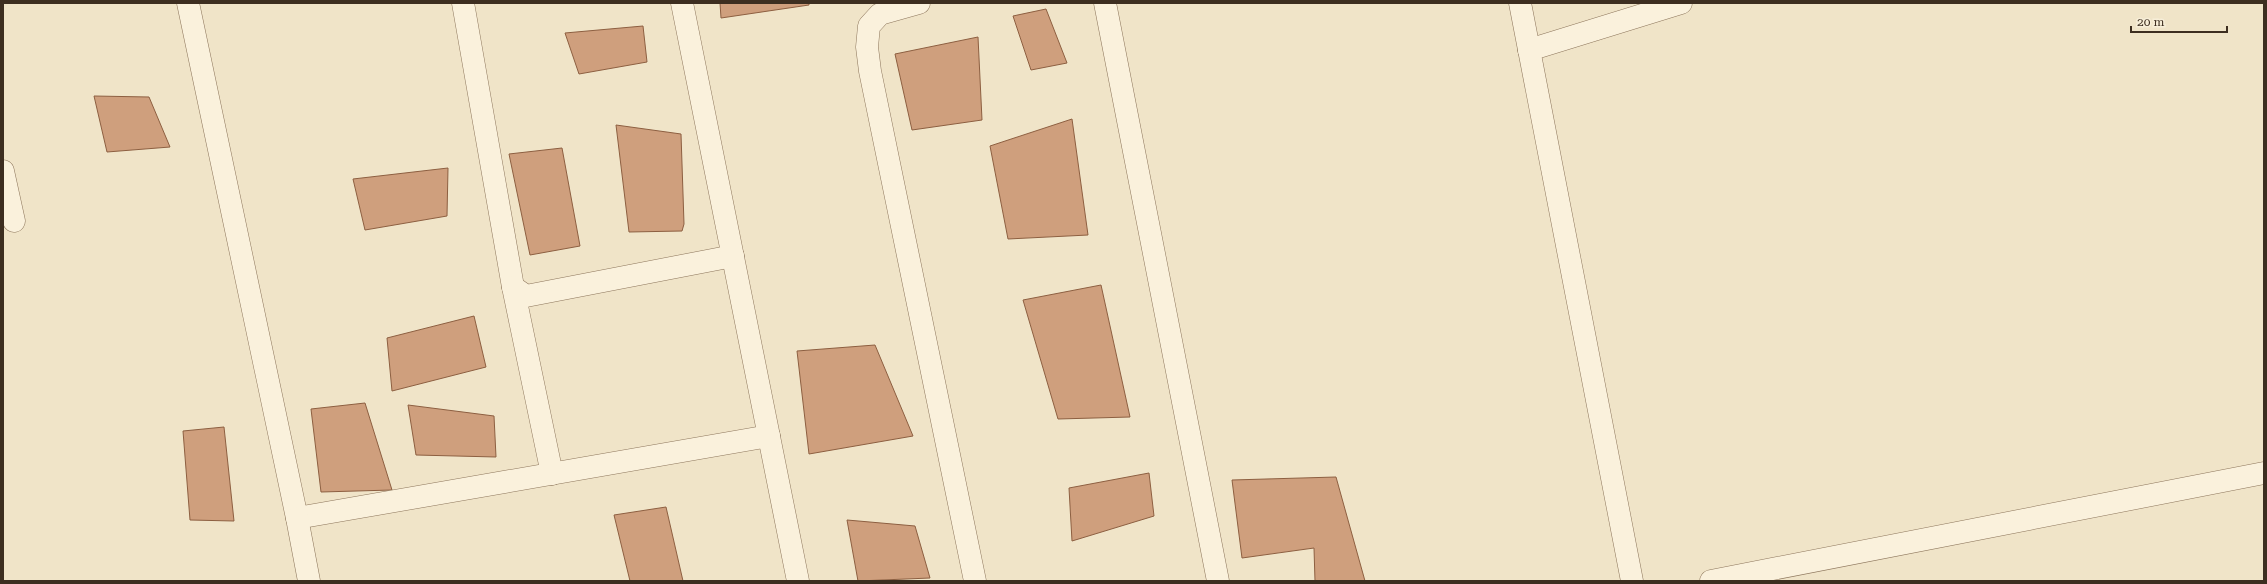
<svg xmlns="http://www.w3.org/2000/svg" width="2267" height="584" viewBox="0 0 2267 584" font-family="'Roboto Serif',serif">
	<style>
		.building { fill: #cf9f7d; stroke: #8d5f41 }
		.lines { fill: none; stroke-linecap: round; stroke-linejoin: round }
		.street-casing { stroke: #8d765c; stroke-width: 23 }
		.street { stroke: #faf1dc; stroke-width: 22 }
	</style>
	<rect width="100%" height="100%" fill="#f0e4c8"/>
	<!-- building -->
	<g class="building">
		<polygon points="720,3 809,3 809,5 721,18"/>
		<polygon points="1046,9 1067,63 1031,70 1013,16"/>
		<polygon points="643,26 647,62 579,74 565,33"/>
		<polygon points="978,37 982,120 912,130 895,54"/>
		<polygon points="94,96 149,97 170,147 107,152"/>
		<polygon points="1072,119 1088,235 1008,239 990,146"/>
		<polygon points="616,125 681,134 684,224 682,231 629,232"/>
		<polygon points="562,148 580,246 530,255 509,154"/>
		<polygon points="448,168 447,216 365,230 353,179"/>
		<polygon points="1101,285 1130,417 1058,419 1023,300"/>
		<polygon points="474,316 486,367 392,391 387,338"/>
		<polygon points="875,345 913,436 809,454 797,351"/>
		<polygon points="365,403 392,490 321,492 311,409"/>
		<polygon points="408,405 494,416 496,457 416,455"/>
		<polygon points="224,427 234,521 190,520 183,431"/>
		<polygon points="1149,473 1154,516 1072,541 1069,488"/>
		<polygon points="1336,477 1365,581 1315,581 1314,548 1242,558 1232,480"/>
		<polygon points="666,507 683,581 630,581 614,515"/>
		<polygon points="847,520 915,526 930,578 858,581"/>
	</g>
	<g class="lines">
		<defs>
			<g id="street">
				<polyline points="188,3 297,518 769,436"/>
				<polyline points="463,3 513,287 526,296 733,256"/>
				<polyline points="682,3 798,581"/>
				<polyline points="919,3 880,14 869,26 867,47 870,71 975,581"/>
				<polyline points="1105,3 1218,581"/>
				<polyline points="1520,3 1632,581"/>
				<polyline points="1529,50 1681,3"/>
				<polyline points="3,171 14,221"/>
				<polyline points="513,287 552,474"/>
				<polyline points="297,518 309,581"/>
				<polyline points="1711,581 2264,473"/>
			</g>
		</defs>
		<!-- street casing -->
		<use href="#street" class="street-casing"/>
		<!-- street -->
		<use href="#street" class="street"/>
	</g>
	<!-- border -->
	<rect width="2267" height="584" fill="none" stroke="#3d2e20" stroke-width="8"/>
	<!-- scale -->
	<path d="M2131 26v6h96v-6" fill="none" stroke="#3d2e20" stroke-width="2"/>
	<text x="2137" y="26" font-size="12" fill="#3d2e20" stroke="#f7eed8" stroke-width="3" paint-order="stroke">20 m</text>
</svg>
